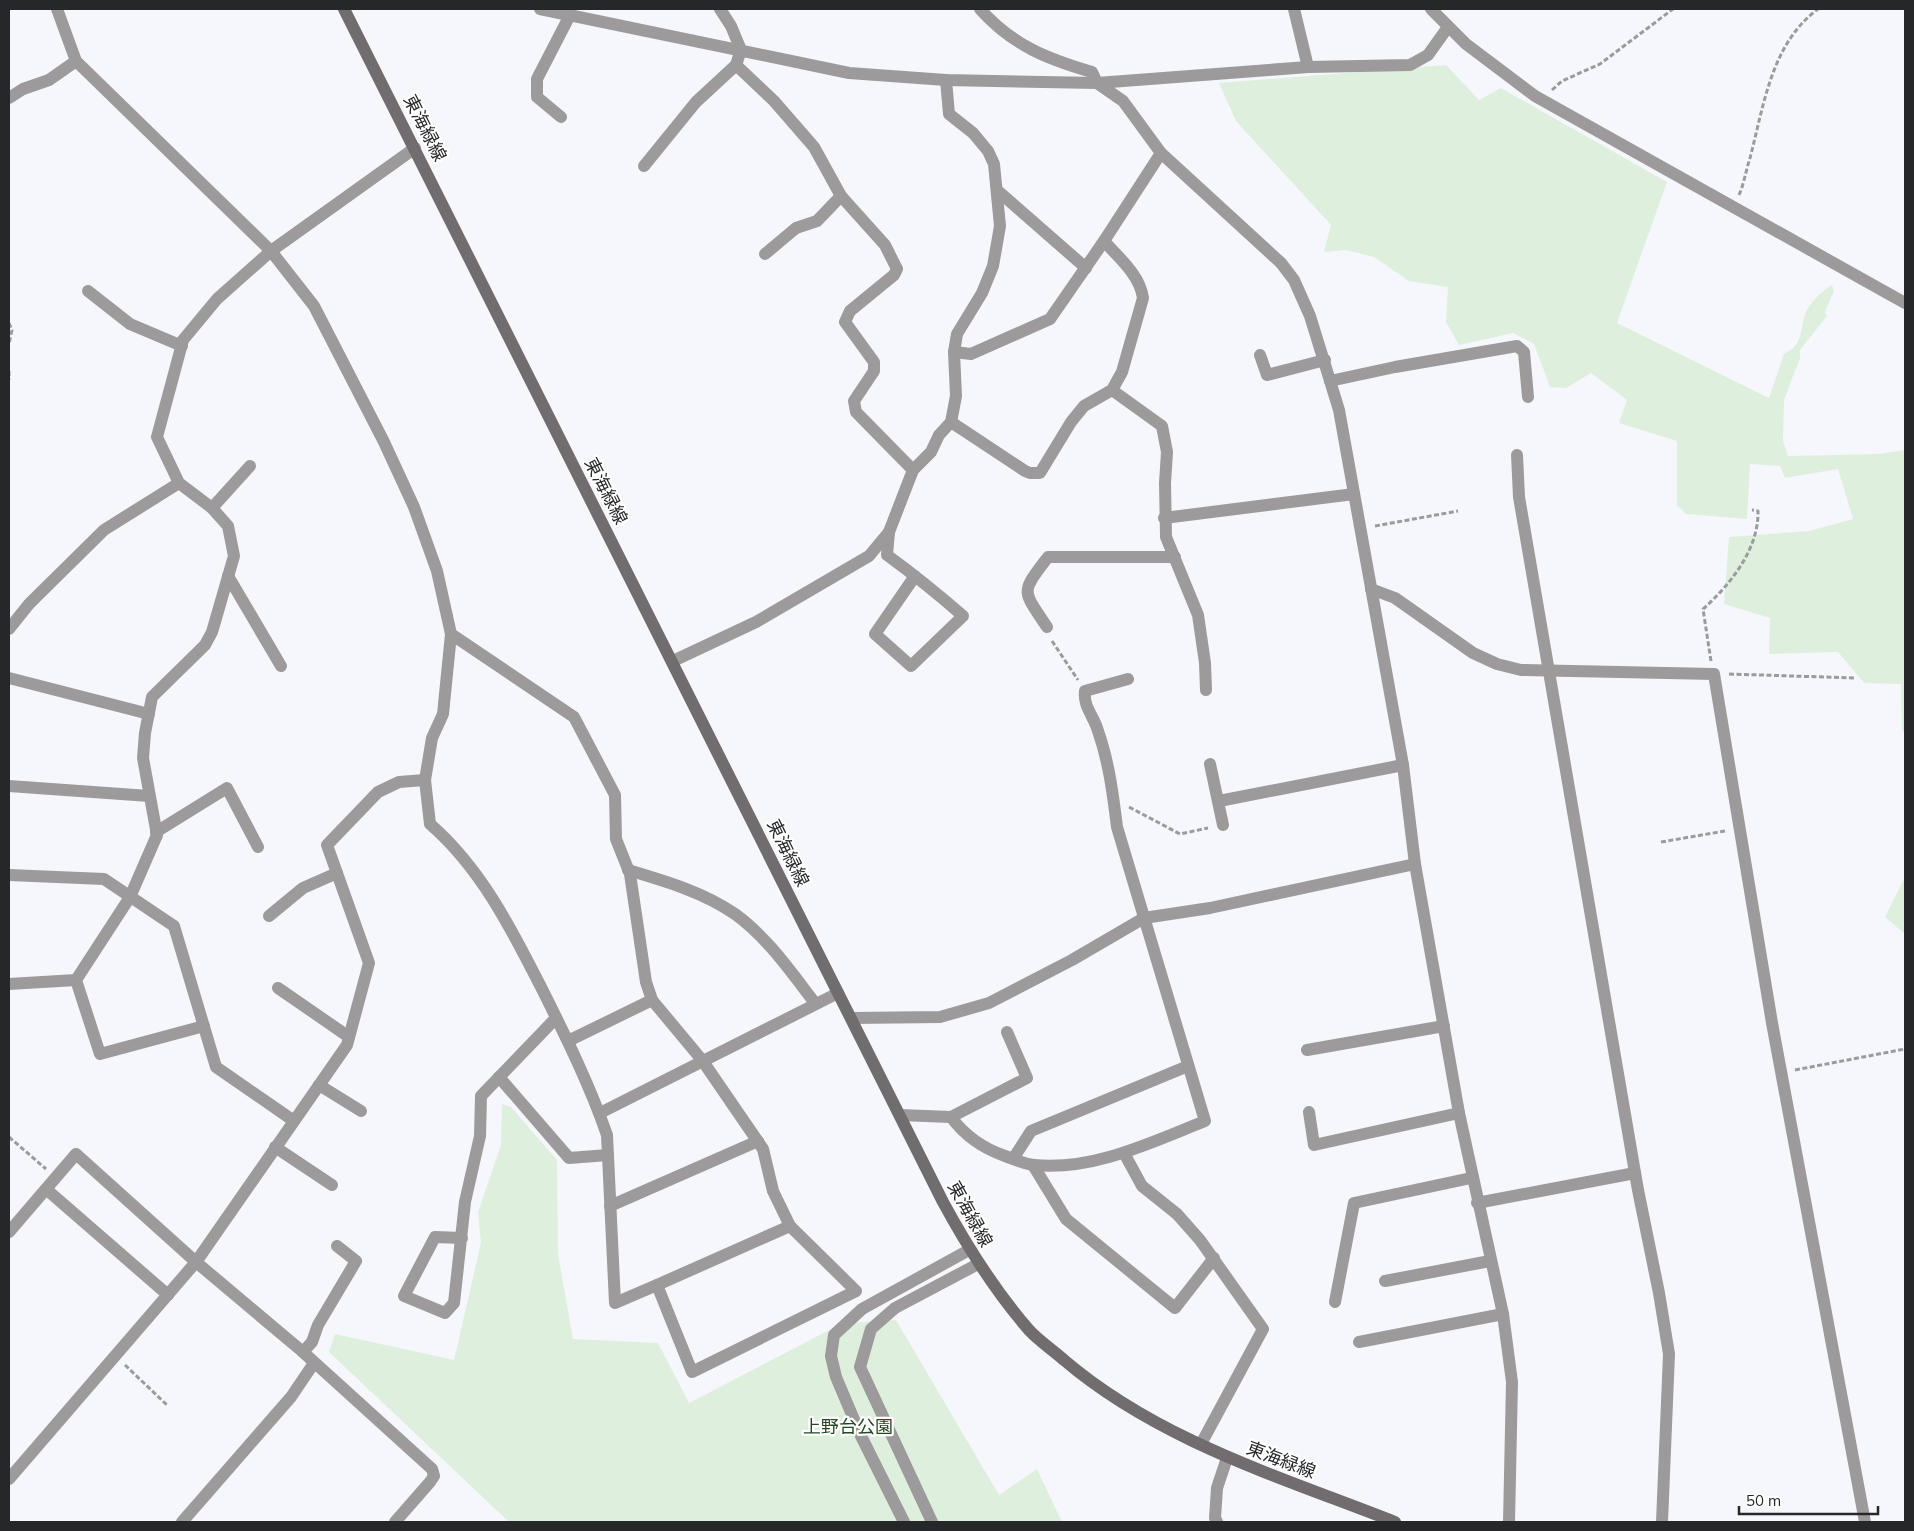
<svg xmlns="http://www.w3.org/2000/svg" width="1914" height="1531" viewBox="0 0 1914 1531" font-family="Mulish,'Noto Sans JP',sans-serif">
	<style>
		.green { fill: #dfefde }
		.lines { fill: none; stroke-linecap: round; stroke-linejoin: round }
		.path { stroke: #9a9b9f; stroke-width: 3; stroke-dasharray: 5 2.5; stroke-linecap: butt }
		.minor { stroke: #9c9a9a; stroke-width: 12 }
		.tertiary { stroke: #9c9a9a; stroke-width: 12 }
		.secondary { stroke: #716d6e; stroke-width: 12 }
		.labels { text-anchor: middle; stroke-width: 4.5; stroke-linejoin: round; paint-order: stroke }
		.street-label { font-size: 18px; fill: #262729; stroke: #fff }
		.park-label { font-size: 18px; fill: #244724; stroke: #fff }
	</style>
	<rect width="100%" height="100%" fill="#f6f7fc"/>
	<!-- green -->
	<g class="green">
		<path d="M1446,65l33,35 22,-12 166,94 -50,141 152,75 15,-44c20,-10 15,-22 21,-40 5,-12 16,-22 27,-29l2,6 -9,21 2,4 -27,34v8l-16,42 -1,41 5,15 90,-2 27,-4v282l-3,-1 -1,-47 -37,-1 -26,-31 -69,2 1,-36 -46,-14 5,-67 80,-6 44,-12 -15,-50 -53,9 -5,-12 -30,-2 -3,55 -61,-5 -9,-9v-64l-58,-18 8,-23 -36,-27 -25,15 -16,-1 -16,-43 -21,-11 -54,12 -13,-23 2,-35 -39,-6 -35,-24 -28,-7 -22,2 7,-27 -95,-104 -17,-38z"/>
		<polygon points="1905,877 1905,934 1885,917"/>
		<polygon points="502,1104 511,1107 557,1160 558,1254 573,1339 658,1343 689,1403 843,1323 896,1320 999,1495 1037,1469 1062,1522 509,1522 329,1352 335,1334 454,1360 481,1243 478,1212 501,1145"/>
	</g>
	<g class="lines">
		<!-- path -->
		<g class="path">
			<polyline points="1552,90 1562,81 1600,64 1673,9"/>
			<path d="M1739,195c5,-11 7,-25 11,-37 14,-53 21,-114 68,-149"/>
			<polyline points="9,323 12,330 9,344"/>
			<polyline points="9,371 9,380"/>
			<polyline points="1375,526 1458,511"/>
			<polyline points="1052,641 1078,680"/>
			<path d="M1711,661l-8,-52c27,-24 56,-60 55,-98l-6,-1"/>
			<polyline points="1729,674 1855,678"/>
			<polyline points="1129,807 1180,834 1208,828"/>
			<polyline points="1661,842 1725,831"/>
			<polyline points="1795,1070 1905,1049"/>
			<polyline points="9,1137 46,1169"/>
			<polyline points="125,1365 168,1406"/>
		</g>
		<!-- minor -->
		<g class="minor">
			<polyline points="720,9 731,26 741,50 736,65 774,101 814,147 841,196 885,245 897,269 894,275 850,311 845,322 874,362 874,371 854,401 856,412 913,470"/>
			<path d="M980,9c32,36 67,50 112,63l5,11 26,18 38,52 120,110 13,17 16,36 29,94 64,355 12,99 44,249 44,201 9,68 -3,140"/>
			<polyline points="1294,9 1308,67"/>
			<polyline points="9,98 23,89 49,80 76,61"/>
			<polyline points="561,117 537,97 537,79 570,15"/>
			<polyline points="644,166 696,102 736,65"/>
			<polyline points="998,191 1086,268"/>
			<polyline points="765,254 796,228 817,221 841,196"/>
			<polyline points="88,291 130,324 182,346"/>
			<polyline points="954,352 971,354 1050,319 1104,241 1161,153"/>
			<polyline points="1260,355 1267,375 1325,360"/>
			<polyline points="1330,381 1395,367 1517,346 1524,352 1528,397"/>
			<polyline points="1112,390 1162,426 1167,452 1165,483 1166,537 1198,615 1205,663 1206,690"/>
			<path d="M951,422l74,49 5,2h10l31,-51 13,-16 28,-16 10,-18 21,-74c-3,-23 -24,-40 -39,-57"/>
			<polyline points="1517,455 1519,497 1638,1190 1659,1293 1669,1354 1662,1522"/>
			<polyline points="212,508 250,466"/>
			<polyline points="1164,518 1354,494"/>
			<path d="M889,532l-2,23c26,19 51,39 76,61l-52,50 -36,-32 40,-58"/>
			<polyline points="228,576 281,666"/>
			<polyline points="1371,589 1395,598 1473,653 1497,664 1521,670 1714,674 1772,1023 1865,1522"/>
			<path d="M1047,627c-25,-38 -27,-33 1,-70h127"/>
			<polyline points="9,629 29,604 104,530 179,483"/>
			<polyline points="673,661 756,622 869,556 889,532 913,470 931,452 939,435 951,422 956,396 954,352 957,334 982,293 993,266 1000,226 994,164 988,151 973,133 949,114 946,80"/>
			<polyline points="9,678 149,714"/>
			<polyline points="1210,764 1223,825"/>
			<polyline points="9,786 149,796"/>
			<polyline points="1219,801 1403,765"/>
			<polyline points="156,832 227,788 258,847"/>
			<path d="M628,870c37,11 75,22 107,44 32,23 56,58 80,89"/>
			<polyline points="9,875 104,879 174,926 216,1067 294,1121"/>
			<polyline points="269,916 303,888 337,873"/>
			<polyline points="76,980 100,1054 204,1026"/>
			<path d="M9,984l67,-4 54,-83 27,-62 -14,-77 2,-25 7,-36 53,-52 7,-13 22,-76 -6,-30 -16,-18 -33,-25 -22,-46 26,-97 34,-41 54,-48 43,55 70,136 30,65 23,64 14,63 -8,80 -11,24 -7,42 5,44c52,45 83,108 114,169 23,46 46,93 63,142l8,168 42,-18 35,87 164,-81 -66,-65 -17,-35 -10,-42 -61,-89 -50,-60 -6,-18 -16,-108 -14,-35 -1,-44 -41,-78 -123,-83"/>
			<polyline points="278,988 349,1037"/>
			<polyline points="852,1018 940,1017 989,1003 1072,960 1144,918 1210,908 1415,864"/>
			<polyline points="568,1041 652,1000"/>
			<polyline points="1307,1050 1444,1026"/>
			<polyline points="499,1077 569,1158 608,1155"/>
			<polyline points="319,1085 361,1111"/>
			<polyline points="1309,1112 1314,1145 1459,1113"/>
			<polyline points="600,1113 838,993"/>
			<polyline points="900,1115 951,1117 1027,1078 1007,1032"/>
			<path d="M951,1117c14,19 31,31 54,39 9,3 19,8 29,9 59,6 118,-23 171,-44l-88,-294c-4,-32 -8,-65 -19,-96 -4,-15 -15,-24 -13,-40l43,-12"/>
			<polyline points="275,1147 332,1185"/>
			<polyline points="1124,1153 1142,1186 1177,1214 1200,1240 1263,1329 1201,1444"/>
			<polyline points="1013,1159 1031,1131 1188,1066"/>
			<polyline points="1033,1165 1066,1219 1175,1308 1214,1258"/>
			<polyline points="46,1189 168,1295"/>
			<polyline points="1477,1203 1635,1173"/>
			<polyline points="610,1206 758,1141"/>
			<polyline points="9,1232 76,1154 196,1262 303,1352 432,1469 434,1476 430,1482 395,1522"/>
			<polyline points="462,1238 435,1237 404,1296 445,1313 454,1303 465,1202 480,1136 481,1096 556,1018"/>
			<polyline points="1385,1281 1490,1261"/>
			<polyline points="657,1285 790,1226"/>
			<polyline points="1335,1302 1354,1203 1471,1178"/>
			<polyline points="1359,1342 1503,1314"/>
			<polyline points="303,1352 312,1342 318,1325 356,1261 337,1246"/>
			<polyline points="9,1479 196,1262 347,1045 369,963 327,845 378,792 399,782 425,780"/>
			<polyline points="182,1522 291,1397 314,1363"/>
			<polyline points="904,1522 861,1436 836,1377 831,1356 834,1335 862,1309 969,1250"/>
			<polyline points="932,1522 860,1367 871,1329 895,1308 978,1264"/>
			<polyline points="1217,1522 1215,1518 1217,1488 1227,1458"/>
		</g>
		<!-- tertiary -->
		<g class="tertiary">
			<polyline points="57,9 76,61 271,251 415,148"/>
			<polyline points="540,9 849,73 946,80 1097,83 1308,67 1410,65 1428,55 1448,27"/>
			<polyline points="1431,9 1466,44 1535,96 1905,303"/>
		</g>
		<!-- secondary -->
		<path class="secondary" d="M344,9l599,1193c25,46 52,89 86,128 10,11 24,20 35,30 95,81 217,117 331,162"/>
	</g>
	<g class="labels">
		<!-- street labels -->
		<g class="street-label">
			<text transform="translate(425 128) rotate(63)" y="6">東海緑線</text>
			<text transform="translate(606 491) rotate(63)" y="6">東海緑線</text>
			<text transform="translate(788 853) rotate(64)" y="6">東海緑線</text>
			<text transform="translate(970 1214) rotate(61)" y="6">東海緑線</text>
			<text transform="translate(1281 1460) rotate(21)" y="6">東海緑線</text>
		</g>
		<!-- park labels -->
		<g class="park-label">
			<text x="848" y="1433">上野台公園</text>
		</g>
	</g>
	<!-- border -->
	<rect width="1914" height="1531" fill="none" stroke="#262729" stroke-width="20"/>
	<!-- scale -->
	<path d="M1739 1506v8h139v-8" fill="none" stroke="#262729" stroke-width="2.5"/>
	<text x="1746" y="1506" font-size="15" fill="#262729" stroke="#ffffff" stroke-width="4" paint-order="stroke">50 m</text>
</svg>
